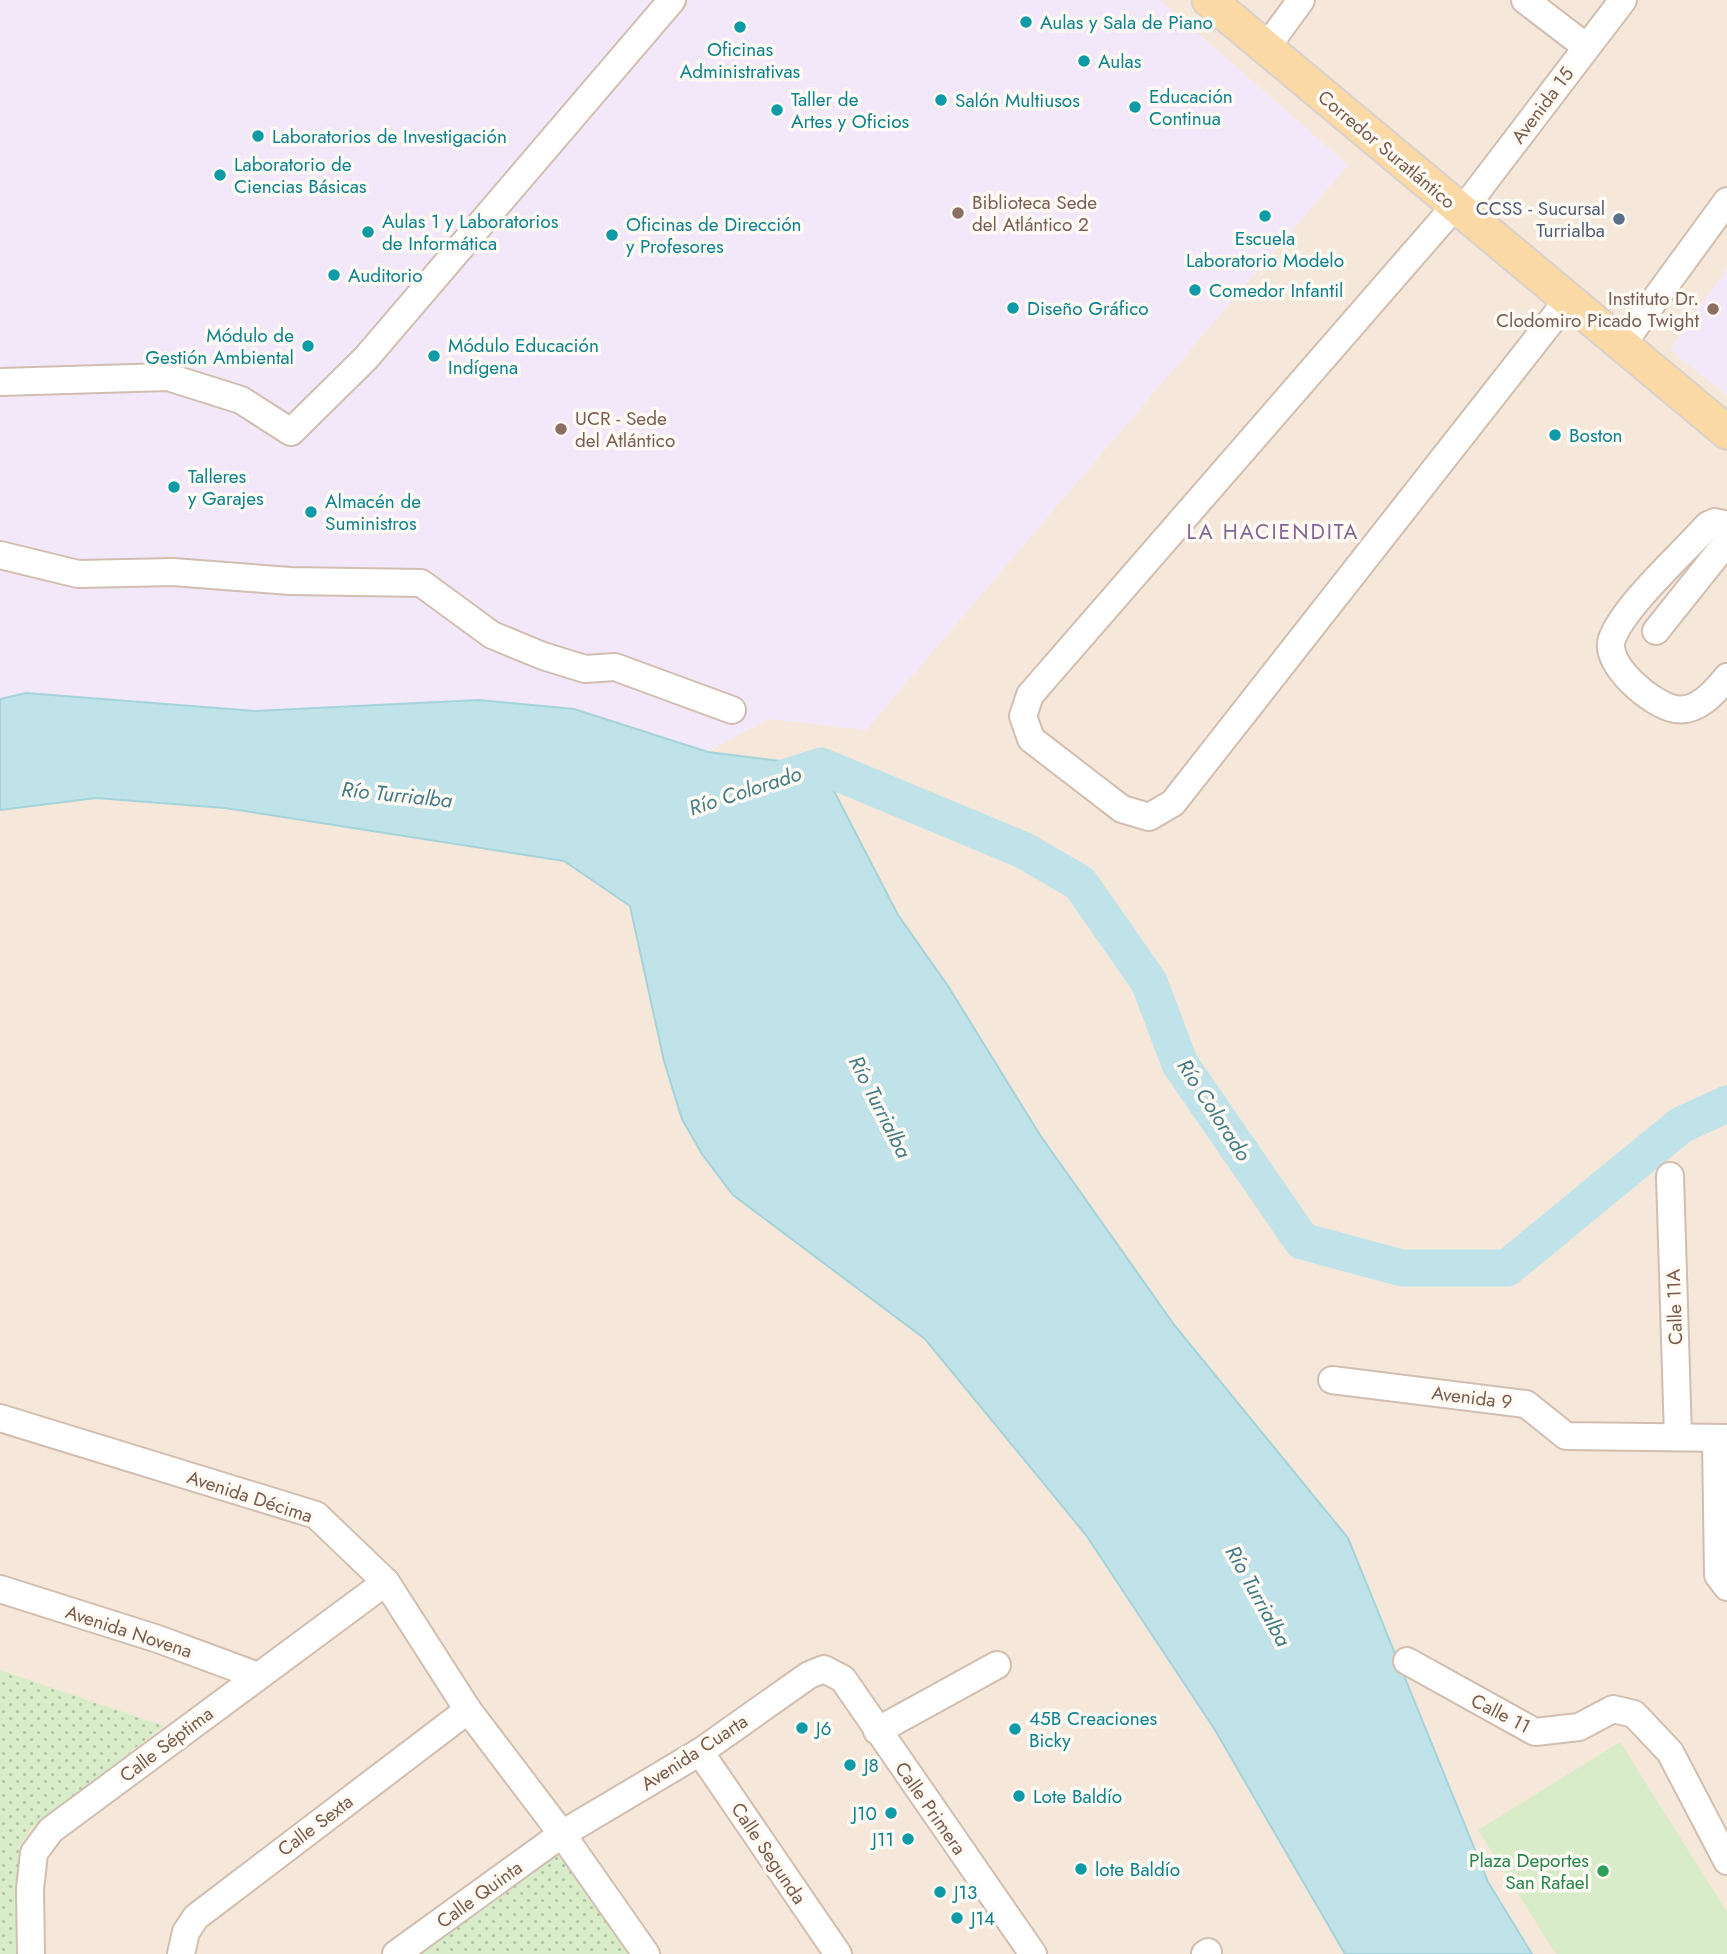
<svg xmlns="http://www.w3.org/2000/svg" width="1727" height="1954" viewBox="0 0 1727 1954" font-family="Jost,sans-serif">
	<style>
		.residential { fill: #f5e8da }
		.education { fill: #f3e8fa }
		.park { fill: url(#park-dots) }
		.pitch { fill: #d8ecc9 }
		.water { fill: #bfe3e8; stroke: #a5d3da; stroke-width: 2 }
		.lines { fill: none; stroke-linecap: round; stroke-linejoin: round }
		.river { stroke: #bfe3e8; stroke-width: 37 }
		.minor-casing { stroke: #d1beb0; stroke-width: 30 }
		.major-casing { stroke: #dad1cd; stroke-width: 37 }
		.minor { stroke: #fff; stroke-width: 26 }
		.major { stroke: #fbd9a5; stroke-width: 33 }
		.culture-dot { fill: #0f9aa8; stroke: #fffaf3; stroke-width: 2.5 }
		.education-dot { fill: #8d6e63; stroke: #fffaf3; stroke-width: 2.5 }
		.service-dot { fill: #5c6f8a; stroke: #fffaf3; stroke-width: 2.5 }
		.leisure-dot { fill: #2e9e5b; stroke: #fffaf3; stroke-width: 2.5 }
		.labels { text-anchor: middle; stroke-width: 7; stroke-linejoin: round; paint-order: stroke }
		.culture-label { font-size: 19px; fill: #0d838f; stroke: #fffaf3; text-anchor: start }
		.street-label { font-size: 19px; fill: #7a5c4d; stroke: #fffaf3 }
		.education-label { font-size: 19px; fill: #785e54; stroke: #fffaf3; text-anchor: start }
		.service-label { font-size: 19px; fill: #4e5e75; stroke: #fffaf3; text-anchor: end }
		.leisure-label { font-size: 19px; fill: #27864d; stroke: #fffaf3; text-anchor: end }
		.neighbourhood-label { font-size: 21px; letter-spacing: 2px; fill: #846695; stroke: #fffaf3 }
		.water-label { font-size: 21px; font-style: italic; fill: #437c86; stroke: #fffaf3 }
	</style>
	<defs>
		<pattern id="park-dots" width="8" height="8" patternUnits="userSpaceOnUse" patternTransform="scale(1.75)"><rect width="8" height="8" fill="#d8ecc9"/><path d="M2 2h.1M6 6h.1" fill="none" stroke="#b4c2a5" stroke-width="1.8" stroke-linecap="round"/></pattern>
	</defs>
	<rect width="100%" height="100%" fill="#fdf6ec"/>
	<!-- residential -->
	<rect class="residential" x="0" y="0" width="1727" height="1954"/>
	<!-- education -->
	<g class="education">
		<polygon points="0,0 1160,0 1348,165 866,730 768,719 708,752 574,709 255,711 27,693 0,700"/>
		<polygon points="1727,268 1727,395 1670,350"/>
	</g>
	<!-- park -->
	<g class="park">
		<polygon points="0,1670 164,1726 31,1828 19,1848 17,1954 0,1954"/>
		<polygon points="557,1852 628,1954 416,1954"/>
	</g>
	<!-- pitch -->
	<polygon class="pitch" points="1620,1742 1727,1912 1727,1954 1556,1954 1478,1830"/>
	<!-- water -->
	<polygon class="water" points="26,693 255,711 479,700 574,709 708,752 821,766 898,915 948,986 1040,1135 1175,1326 1348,1538 1488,1882 1532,1954 1345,1954 1215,1730 1086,1535 925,1339 733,1195 702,1154 682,1119 664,1061 630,906 564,861 225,808 96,798 0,810 0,699"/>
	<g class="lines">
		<!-- river -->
		<polyline class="river" points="774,781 821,766 1023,850 1080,883 1149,982 1180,1064 1302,1241 1402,1268 1507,1268 1681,1125 1727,1104"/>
		<defs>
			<g id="minor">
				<polyline points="1525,0 1585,46"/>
				<polyline points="1266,48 1301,0"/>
				<polyline points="1455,206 1030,695 1023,716 1031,739 1122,809 1149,817 1173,803 1567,301"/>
				<polyline points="1462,211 1623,0"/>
				<polyline points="1621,346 1727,201"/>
				<polyline points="0,382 168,377 241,400 291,432 366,358 672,0"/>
				<path d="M1727,525l-12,-3 -7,3c-25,28 -85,82 -96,114 -9,25 40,66 63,70 22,4 40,-17 52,-32"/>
				<polyline points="0,555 78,574 173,572 290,581 421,583 492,635 543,656 585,669 615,667 732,710"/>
				<polyline points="1656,631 1727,542"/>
				<polyline points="1670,1176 1678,1437"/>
				<polyline points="1332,1380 1526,1404 1566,1436 1727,1438"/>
				<polyline points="0,1418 316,1515 386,1582 468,1710 562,1834 646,1954"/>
				<polyline points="1716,1438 1718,1575 1727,1587"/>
				<polyline points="0,1589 158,1639 258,1676"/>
				<polyline points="1407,1661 1535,1732 1579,1727 1613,1709 1634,1714 1670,1752 1727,1861"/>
				<polyline points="877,1731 997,1665"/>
				<polyline points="700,1752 838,1954"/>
				<polyline points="31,1954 30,1889 34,1853 51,1830 386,1582"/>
				<polyline points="181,1954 186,1932 196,1917 468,1710"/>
				<polyline points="396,1954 562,1834 700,1752 809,1675 824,1669 843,1679 1033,1954"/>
				<polyline points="1205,1954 1208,1952"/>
			</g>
			<polyline id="major" points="1209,0 1727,432"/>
		</defs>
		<!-- minor casing -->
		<use href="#minor" class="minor-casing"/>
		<!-- major casing -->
		<use href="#major" class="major-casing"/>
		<!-- minor -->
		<use href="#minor" class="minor"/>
		<!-- major -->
		<use href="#major" class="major"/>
	</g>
	<!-- markers -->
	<g class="culture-dot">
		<circle cx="1026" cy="22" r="7"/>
		<circle cx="740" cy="27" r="7"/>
		<circle cx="1084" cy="61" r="7"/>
		<circle cx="941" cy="100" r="7"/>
		<circle cx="1135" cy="107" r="7"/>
		<circle cx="777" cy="110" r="7"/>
		<circle cx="258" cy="136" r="7"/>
		<circle cx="220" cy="175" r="7"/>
		<circle cx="1265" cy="216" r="7"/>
		<circle cx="368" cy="232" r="7"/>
		<circle cx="612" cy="235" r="7"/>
		<circle cx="334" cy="275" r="7"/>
		<circle cx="1195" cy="290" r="7"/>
		<circle cx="1013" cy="308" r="7"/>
		<circle cx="308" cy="346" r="7"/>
		<circle cx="434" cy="356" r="7"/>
		<circle cx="1555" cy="435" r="7"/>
		<circle cx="174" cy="487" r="7"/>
		<circle cx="311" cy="512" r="7"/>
		<circle cx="802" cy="1728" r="7"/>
		<circle cx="1015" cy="1729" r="7"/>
		<circle cx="850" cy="1765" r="7"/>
		<circle cx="1019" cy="1796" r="7"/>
		<circle cx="891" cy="1813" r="7"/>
		<circle cx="908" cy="1839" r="7"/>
		<circle cx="1081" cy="1869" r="7"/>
		<circle cx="940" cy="1892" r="7"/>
		<circle cx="957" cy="1918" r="7"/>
	</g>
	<g class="education-dot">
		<circle cx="958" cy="213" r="7"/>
		<circle cx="1713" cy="309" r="7"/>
		<circle cx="561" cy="429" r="7"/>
	</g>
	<circle class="service-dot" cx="1619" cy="219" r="7"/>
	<circle class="leisure-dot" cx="1603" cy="1871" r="7"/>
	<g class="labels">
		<!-- culture labels -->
		<g class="culture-label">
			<text x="1040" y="29">Aulas y Sala de Piano</text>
			<text x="740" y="56" text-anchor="middle">Oficinas<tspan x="740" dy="22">Administrativas</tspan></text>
			<text x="1098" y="68">Aulas</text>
			<text x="1149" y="103">Educación<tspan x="1149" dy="22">Continua</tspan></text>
			<text x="791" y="106">Taller de<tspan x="791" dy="22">Artes y Oficios</tspan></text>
			<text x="955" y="107">Salón Multiusos</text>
			<text x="272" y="143">Laboratorios de Investigación</text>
			<text x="234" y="171">Laboratorio de<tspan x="234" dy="22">Ciencias Básicas</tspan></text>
			<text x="382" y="228">Aulas 1 y Laboratorios<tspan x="382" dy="22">de Informática</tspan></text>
			<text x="626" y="231">Oficinas de Dirección<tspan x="626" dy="22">y Profesores</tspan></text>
			<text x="1265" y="245" text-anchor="middle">Escuela<tspan x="1265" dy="22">Laboratorio Modelo</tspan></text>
			<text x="348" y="282">Auditorio</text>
			<text x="1209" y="297">Comedor Infantil</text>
			<text x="1027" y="315">Diseño Gráfico</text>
			<text x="294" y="342" text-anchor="end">Módulo de<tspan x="294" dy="22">Gestión Ambiental</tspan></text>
			<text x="448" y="352">Módulo Educación<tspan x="448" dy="22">Indígena</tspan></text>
			<text x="1569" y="442">Boston</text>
			<text x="188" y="483">Talleres<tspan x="188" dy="22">y Garajes</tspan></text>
			<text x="325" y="508">Almacén de<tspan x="325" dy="22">Suministros</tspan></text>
			<text x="1029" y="1725">45B Creaciones<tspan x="1029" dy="22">Bicky</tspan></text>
			<text x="816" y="1735">J6</text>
			<text x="864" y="1772">J8</text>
			<text x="1033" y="1803">Lote Baldío</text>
			<text x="877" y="1820" text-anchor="end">J10</text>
			<text x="894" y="1846" text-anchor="end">J11</text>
			<text x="1095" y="1876">lote Baldío</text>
			<text x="954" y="1899">J13</text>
			<text x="971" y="1925">J14</text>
		</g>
		<!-- street labels -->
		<g class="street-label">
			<text transform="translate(1542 105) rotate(-53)" y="7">Avenida 15</text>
			<text transform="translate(1387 149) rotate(40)" y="7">Corredor Suratlántico</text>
			<text transform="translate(1674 1307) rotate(-92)" y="7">Calle 11A</text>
			<text transform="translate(1472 1397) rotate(7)" y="7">Avenida 9</text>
			<text transform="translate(250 1496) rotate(18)" y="7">Avenida Décima</text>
			<text transform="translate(129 1631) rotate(18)" y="7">Avenida Novena</text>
			<text transform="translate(1501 1713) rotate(27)" y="7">Calle 11</text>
			<text transform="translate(166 1744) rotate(-37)" y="7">Calle Séptima</text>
			<text transform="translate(694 1752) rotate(-33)" y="7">Avenida Cuarta</text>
			<text transform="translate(931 1808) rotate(55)" y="7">Calle Primera</text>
			<text transform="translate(315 1825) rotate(-37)" y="7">Calle Sexta</text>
			<text transform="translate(769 1853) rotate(56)" y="7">Calle Segunda</text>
			<text transform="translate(479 1894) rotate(-36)" y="7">Calle Quinta</text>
		</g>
		<!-- education labels -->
		<g class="education-label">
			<text x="972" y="209">Biblioteca Sede<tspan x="972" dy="22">del Atlántico 2</tspan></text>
			<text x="1699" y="305" text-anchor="end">Instituto Dr.<tspan x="1699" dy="22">Clodomiro Picado Twight</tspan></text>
			<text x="575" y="425">UCR - Sede<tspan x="575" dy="22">del Atlántico</tspan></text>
		</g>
		<!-- service labels -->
		<g class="service-label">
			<text x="1605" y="215">CCSS - Sucursal<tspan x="1605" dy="22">Turrialba</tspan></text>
		</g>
		<!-- leisure labels -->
		<g class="leisure-label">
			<text x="1589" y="1867">Plaza Deportes<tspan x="1589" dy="22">San Rafael</tspan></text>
		</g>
		<!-- neighbourhood labels -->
		<g class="neighbourhood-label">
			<text x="1273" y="539">LA HACIENDITA</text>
		</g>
		<!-- water labels -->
		<g class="water-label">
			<text transform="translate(745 791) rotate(-18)" y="7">Río Colorado</text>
			<text transform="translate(397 795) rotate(6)" y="7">Río Turrialba</text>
			<text transform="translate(880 1107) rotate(63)" y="7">Río Turrialba</text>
			<text transform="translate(1214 1110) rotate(57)" y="7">Río Colorado</text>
			<text transform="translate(1258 1596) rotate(61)" y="7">Río Turrialba</text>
		</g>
	</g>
</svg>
